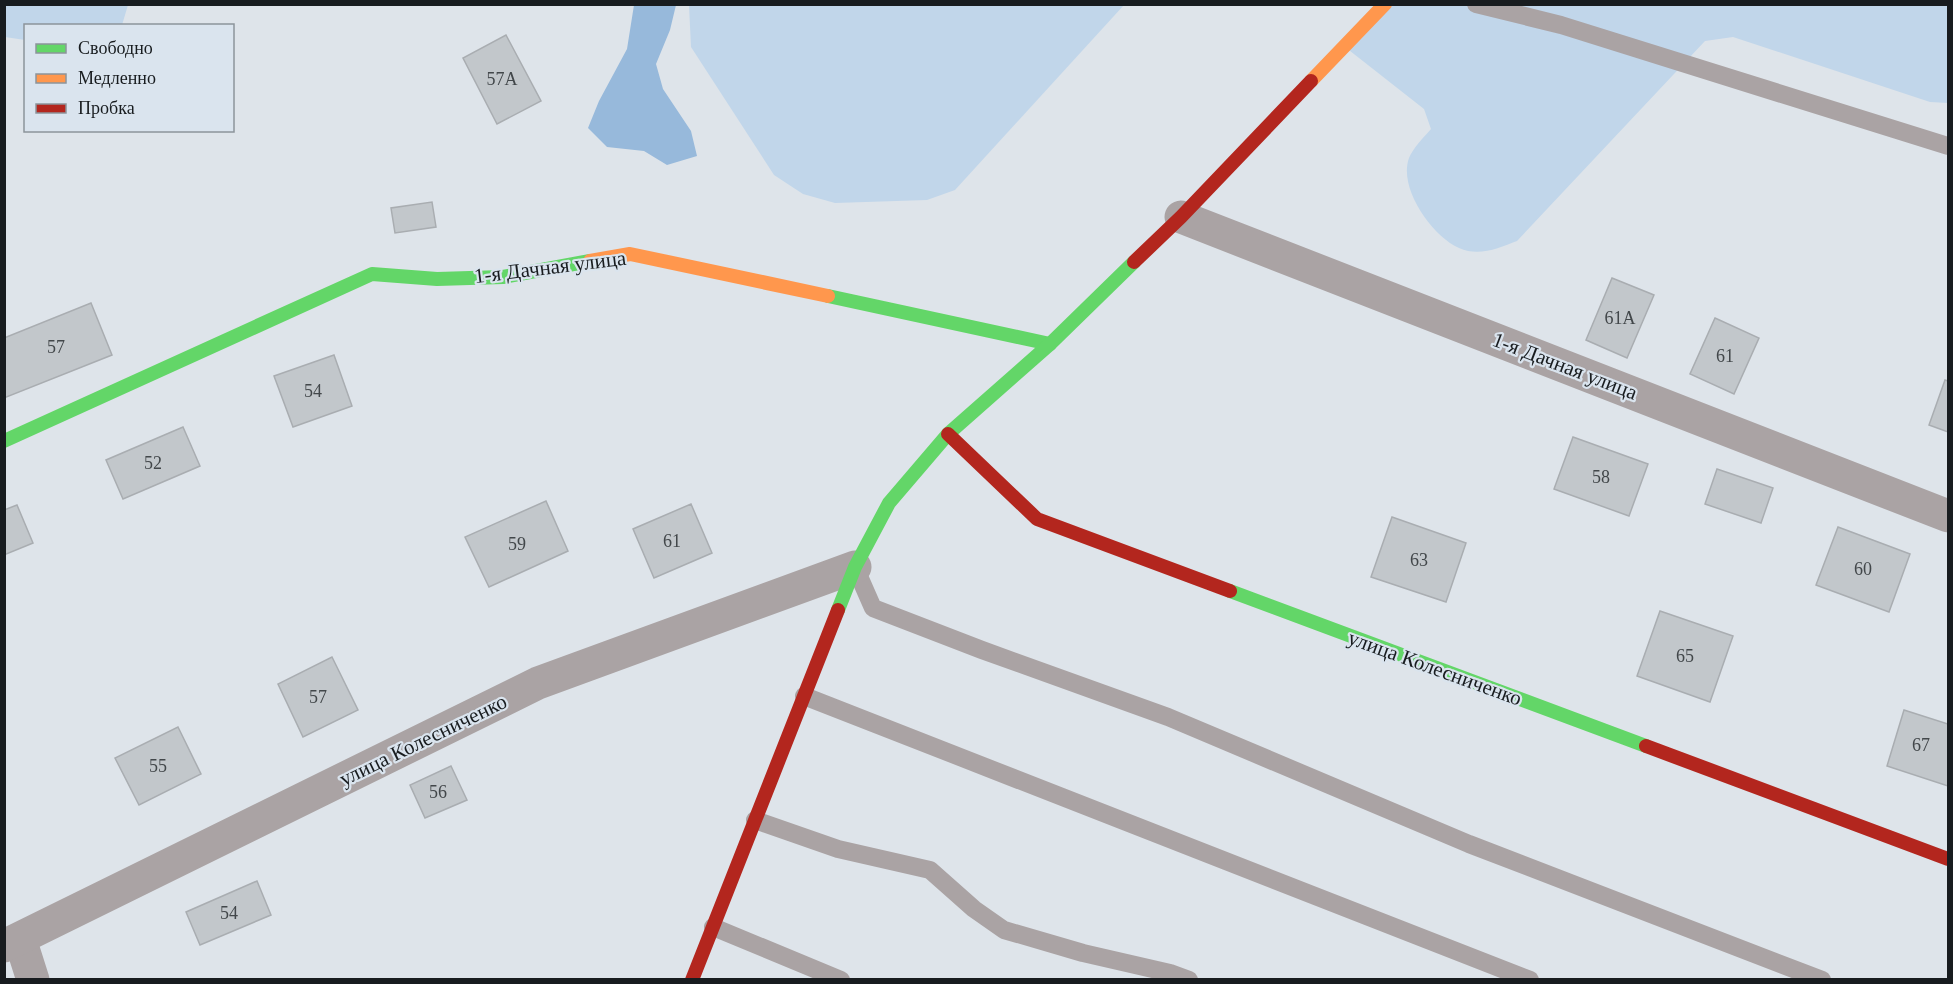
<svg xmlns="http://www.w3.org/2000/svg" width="1953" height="984" viewBox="0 0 1953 984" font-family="Georgia,serif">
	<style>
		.green { fill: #c1d6ea }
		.water { fill: #97b9db }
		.building { fill: #c2c7cb; stroke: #a9adb1; stroke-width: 1.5 }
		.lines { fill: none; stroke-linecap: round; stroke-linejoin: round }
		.lane { stroke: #aaa3a4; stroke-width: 18 }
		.street { stroke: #aaa3a4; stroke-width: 33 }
		.fast { stroke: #63d668; stroke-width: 14 }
		.slow { stroke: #ff974d; stroke-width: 14 }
		.jam { stroke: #b3261e; stroke-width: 14 }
		.labels { text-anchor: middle; stroke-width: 4.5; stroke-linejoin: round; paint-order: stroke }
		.number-label { font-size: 18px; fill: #42474a }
		.street-label { font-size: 21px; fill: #181c1f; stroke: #dae4ee }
	</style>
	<rect width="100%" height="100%" fill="#dee4ea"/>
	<!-- green -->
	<g class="green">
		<polygon points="4,5 5,4 128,5 122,25 26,26 25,40 5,37"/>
		<polygon points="689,5 689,4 1124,5 955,190 927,200 835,203 803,194 774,175 691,47"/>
		<path d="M1385,5h563v98l-18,-1 -197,-65 -28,4 -188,200c-18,7 -38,16 -58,7 -27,-12 -61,-60 -50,-90 4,-10 15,-21 22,-29l-7,-20 -79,-62z"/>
	</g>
	<!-- water -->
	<polygon class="water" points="634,5 676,5 670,30 656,64 663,89 691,131 697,156 667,165 644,151 607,147 588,128 599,101 627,49"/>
	<!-- building -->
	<g class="building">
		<polygon points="506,35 541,101 497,124 463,58"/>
		<polygon points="432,202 436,227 395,233 391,208"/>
		<polygon points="1612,278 1654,295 1627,358 1586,340"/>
		<polygon points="91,303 112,355 4,398 4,338"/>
		<polygon points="1715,318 1759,338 1734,394 1690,374"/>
		<polygon points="334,355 352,406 293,427 274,376"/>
		<polygon points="1945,380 1948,381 1948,432 1929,425"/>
		<polygon points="183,427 200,466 123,499 106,460"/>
		<polygon points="1573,437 1648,464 1629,516 1554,489"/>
		<polygon points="1717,469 1773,488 1761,523 1705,504"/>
		<polygon points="546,501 568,551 489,587 465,537"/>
		<polygon points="691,504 712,553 654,578 633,529"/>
		<polygon points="17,505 33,543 4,555 4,510"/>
		<polygon points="1392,517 1466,543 1446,602 1371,577"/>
		<polygon points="1838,527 1910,554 1889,612 1816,585"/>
		<polygon points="1660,611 1733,636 1710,702 1637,676"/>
		<polygon points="332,657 358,710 303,737 278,684"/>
		<polygon points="1904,710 1948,724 1948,786 1887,766"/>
		<polygon points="178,727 201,774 139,805 115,758"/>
		<polygon points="451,766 467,800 425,818 410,785"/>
		<polygon points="257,881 271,915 200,945 186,912"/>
	</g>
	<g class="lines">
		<!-- lane -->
		<g class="lane">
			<polyline points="1476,4 1561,25 1948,146"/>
			<polyline points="855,567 873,608 982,650 1168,717 1469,844 1822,980"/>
			<polyline points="804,696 1530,980"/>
			<polyline points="755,820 838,849 930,870 974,909 1004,930 1083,953 1170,973 1189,980"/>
			<polyline points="713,927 841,980"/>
		</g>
		<!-- street -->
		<g class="street">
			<polyline points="1181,217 1948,516"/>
			<polyline points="20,939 33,980"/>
			<polyline points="4,946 538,683 855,567"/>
		</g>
		<!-- fast -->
		<g class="fast">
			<polyline points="828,296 1050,344"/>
			<polyline points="4,441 372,274 437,279 503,277 590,261"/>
			<polyline points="1230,591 1646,746"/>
			<polyline points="838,610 855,567 889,503 948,434 1050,344 1134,262"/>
		</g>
		<!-- slow -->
		<g class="slow">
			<polyline points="1311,81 1385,4"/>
			<polyline points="590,261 630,254 828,296"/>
		</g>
		<!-- jam -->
		<g class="jam">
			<polyline points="1134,262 1181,217 1311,81"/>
			<polyline points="948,434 1037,519 1230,591"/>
			<polyline points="1646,746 1948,859"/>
			<polyline points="692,980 838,610"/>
		</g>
	</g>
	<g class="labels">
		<!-- number labels -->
		<g class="number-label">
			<text x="502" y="85">57А</text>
			<text x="1620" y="324">61А</text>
			<text x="56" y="353">57</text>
			<text x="1725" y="362">61</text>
			<text x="313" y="397">54</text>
			<text x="153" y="469">52</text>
			<text x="1601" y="483">58</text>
			<text x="672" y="547">61</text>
			<text x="517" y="550">59</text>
			<text x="1419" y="566">63</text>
			<text x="1863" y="575">60</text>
			<text x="1685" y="662">65</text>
			<text x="318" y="703">57</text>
			<text x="1921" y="751">67</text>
			<text x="158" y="772">55</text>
			<text x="438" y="798">56</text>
			<text x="229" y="919">54</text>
		</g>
		<!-- street labels -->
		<g class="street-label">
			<text transform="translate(550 267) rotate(-7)" y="7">1-я Дачная улица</text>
			<text transform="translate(1565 366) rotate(21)" y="7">1-я Дачная улица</text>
			<text transform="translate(1435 668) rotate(20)" y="7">улица Колесниченко</text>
			<text transform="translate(423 740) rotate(-26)" y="7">улица Колесниченко</text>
		</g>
	</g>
	<!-- border -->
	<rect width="1953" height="984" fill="none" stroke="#181c1f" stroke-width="12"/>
	<!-- legend -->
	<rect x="24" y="24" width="210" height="108" fill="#dae4ee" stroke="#8c949b" stroke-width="1.5"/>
	<rect x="36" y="44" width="30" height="9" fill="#63d668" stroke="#8c949b" stroke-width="1.5"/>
	<text x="78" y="54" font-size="18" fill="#181c1f">Свободно</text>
	<rect x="36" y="74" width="30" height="9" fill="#ff974d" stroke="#8c949b" stroke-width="1.5"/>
	<text x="78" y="84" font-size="18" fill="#181c1f">Медленно</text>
	<rect x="36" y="104" width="30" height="9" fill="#b3261e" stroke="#8c949b" stroke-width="1.5"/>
	<text x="78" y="114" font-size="18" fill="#181c1f">Пробка</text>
</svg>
